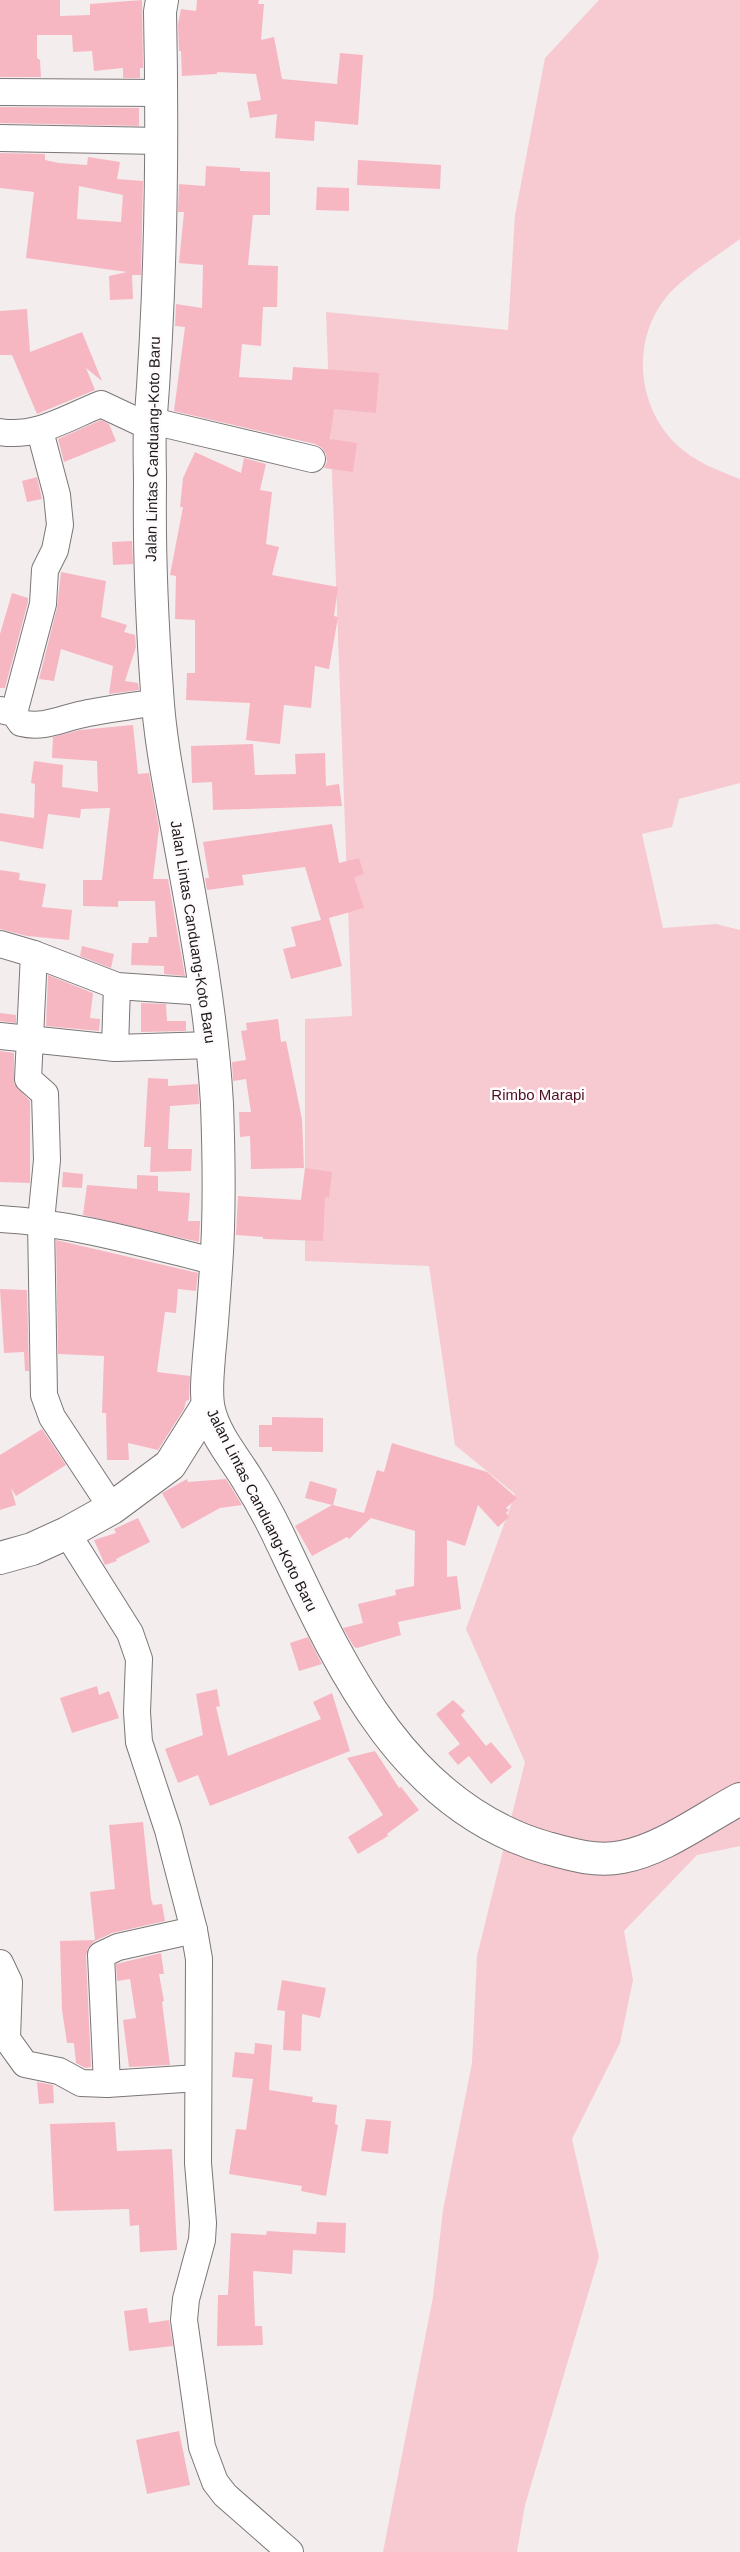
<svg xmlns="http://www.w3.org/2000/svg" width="740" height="2552" viewBox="0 0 740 2552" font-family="Arial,sans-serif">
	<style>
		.green { fill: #f7cad1 }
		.building { fill: #f7b7c2; fill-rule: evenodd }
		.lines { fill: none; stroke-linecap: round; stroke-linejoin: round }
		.minor-casing { stroke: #7b7677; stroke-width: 28 }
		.major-casing { stroke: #7b7677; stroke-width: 34 }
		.minor { stroke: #fff; stroke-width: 26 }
		.major { stroke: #fff; stroke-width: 32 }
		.labels { text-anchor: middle; stroke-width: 5; stroke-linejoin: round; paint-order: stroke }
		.street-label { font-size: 15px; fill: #1b191a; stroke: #fffbfc }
		.park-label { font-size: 15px; fill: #4e1023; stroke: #fffbfc }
	</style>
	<rect width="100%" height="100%" fill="#f3edee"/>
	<!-- green -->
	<path class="green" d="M599,0h141v239c-24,18 -52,34 -72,56 -37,43 -32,110 8,149 18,18 42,26 64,35v304l-61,16 -7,28 -30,7 21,94 53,-4 24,6v916l-43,9 -73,76 9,49 -13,63 -48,96 27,118 -74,248 -8,47h-134l50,-255 10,-87 29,-147 5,-107 48,-194 -59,-133 49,-135 -60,-49 -26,-179 -124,-5v-242l47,-3 -26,-704 182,18 7,-115 30,-157z"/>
	<!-- building -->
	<g class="building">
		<polygon points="0,0 60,0 60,16 90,15 90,4 142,0 143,68 140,68 140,78 123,78 123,68 94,71 92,51 73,52 72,35 37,35 37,58 40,60 41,77 0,77"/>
		<polygon points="197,0 259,0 258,4 264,4 261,40 274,37 282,79 337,84 340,53 363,55 358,125 315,121 314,141 275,138 277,114 250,118 247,102 261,100 256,74 217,72 217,74 182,76 181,51 179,51 178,24 181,9 196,11"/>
		<polygon points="0,107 139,108 139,126 0,123"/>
		<path d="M0,153l45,1v6l14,3 28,2 1,-8 32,5 -3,17 26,2 -2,94h-9l1,24 -23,1 -1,-24 18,-4 -101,-14 8,-66 -34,-4zM79,186l44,9 -2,27 -44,-3z"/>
		<polygon points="358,160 441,165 440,189 357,185"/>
		<polygon points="206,166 240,168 240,171 270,172 270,215 253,215 248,265 278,266 277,307 263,307 261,346 242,344 239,377 292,380 293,367 379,373 376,413 334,409 330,439 357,443 353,472 324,468 327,462 326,454 322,448 315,444 174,411 185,327 175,326 176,304 202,308 203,265 179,263 184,212 178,212 179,184 205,186"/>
		<polygon points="317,187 349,188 349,211 316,210"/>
		<polygon points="27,309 30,352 82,332 102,381 86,368 95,390 37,414 12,355 0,355 0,311"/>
		<polygon points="101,420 109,424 116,441 64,462 58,439"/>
		<polygon points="195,452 241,473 244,458 266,464 260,490 272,492 266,544 279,547 272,575 338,587 334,616 338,617 329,669 315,666 311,708 284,705 280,744 246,740 250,703 186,700 187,673 195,673 195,620 175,619 176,576 170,575 183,507 180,507 183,478"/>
		<polygon points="37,477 42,499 27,502 22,481"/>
		<polygon points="132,541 133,564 113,565 112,542"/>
		<polygon points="61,572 106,581 101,617 127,625 124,632 135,635 136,647 125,681 138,683 139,690 109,694 113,666 61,649 54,681 39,679 57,608"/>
		<polygon points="12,593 28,598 28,602 5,688 0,688 0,634"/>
		<polygon points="133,725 138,774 149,773 159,828 153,879 168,879 185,976 164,974 164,966 131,965 132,943 148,943 149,937 157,937 155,901 118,901 118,907 83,906 83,880 102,880 110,808 81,809 80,818 48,814 43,849 0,841 0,813 34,818 35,784 31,783 34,761 63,765 62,787 98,792 97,761 52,758 53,737 80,730"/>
		<polygon points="253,744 255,775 296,774 295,754 325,753 326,786 339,784 342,806 213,810 212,782 192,783 191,746"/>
		<polygon points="332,824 339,863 359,858 364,874 354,877 364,908 329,918 342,966 291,979 283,949 296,946 291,927 321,920 305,867 242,875 244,885 207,890 205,878 209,878 203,842"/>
		<polygon points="0,870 20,873 19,880 46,884 42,907 72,910 69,940 27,936 0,929"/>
		<polygon points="82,946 114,954 111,968 80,956"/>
		<polygon points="48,975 93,993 90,1018 100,1019 99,1031 46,1026"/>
		<polygon points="141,1003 166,1004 167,1021 186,1021 186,1031 141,1032"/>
		<polygon points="0,1013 16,1015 16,1023 0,1021"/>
		<polygon points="278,1019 281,1042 286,1041 302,1119 304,1168 251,1169 250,1136 240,1137 239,1112 251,1112 246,1079 233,1081 232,1062 246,1060 241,1031 247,1030 246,1023"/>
		<polygon points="0,1051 14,1053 14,1084 30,1101 30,1183 0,1182"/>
		<polygon points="148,1078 168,1079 168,1086 198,1084 199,1104 170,1106 168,1149 192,1149 191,1171 150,1172 151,1147 144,1147"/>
		<polygon points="305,1168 332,1172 329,1198 325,1197 323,1241 263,1239 263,1237 236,1235 238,1196 301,1200"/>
		<polygon points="63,1172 83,1174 82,1188 62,1187"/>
		<polygon points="137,1175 158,1176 158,1191 190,1193 188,1221 200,1221 199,1242 83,1215 87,1185 137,1189"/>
		<polygon points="56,1240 198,1273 196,1291 178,1289 176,1313 165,1312 157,1372 190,1376 189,1400 186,1401 184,1409 158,1450 128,1443 129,1460 107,1460 106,1413 102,1413 104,1356 58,1354"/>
		<polygon points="0,1289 27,1290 29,1371 25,1371 24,1352 4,1353"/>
		<polygon points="272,1417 323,1418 323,1452 272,1451 272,1447 259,1447 259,1425 272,1425"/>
		<polygon points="42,1429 66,1465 16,1496 11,1488 16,1505 0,1510 0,1455"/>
		<polygon points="392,1443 487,1472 517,1498 506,1508 509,1510 506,1513 509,1517 498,1527 478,1505 465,1546 447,1540 447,1577 457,1576 461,1609 398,1622 401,1635 357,1648 354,1647 343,1628 363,1623 358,1604 396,1595 395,1590 414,1586 415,1531 371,1518 349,1539 347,1537 312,1556 295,1526 332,1505 305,1498 310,1481 337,1489 333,1505 364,1513 377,1470 384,1472"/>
		<polygon points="187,1479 188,1482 226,1479 242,1505 220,1508 182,1529 162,1493"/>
		<polygon points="138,1518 150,1542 116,1559 117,1561 105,1565 94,1540 116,1533 114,1529"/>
		<polygon points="308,1637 322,1664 299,1671 290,1643"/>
		<polygon points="97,1686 99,1695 109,1691 119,1718 72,1733 60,1698"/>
		<polygon points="217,1689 220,1706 216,1707 228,1756 321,1719 313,1702 332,1693 350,1751 210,1806 198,1775 178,1783 165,1749 203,1735 196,1694"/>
		<polygon points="453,1700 465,1711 461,1715 486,1746 491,1742 512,1767 491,1784 469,1756 458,1765 448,1753 460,1744 436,1714"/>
		<polygon points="375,1751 399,1788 401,1787 419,1810 387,1834 388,1836 358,1854 348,1837 383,1815 347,1758"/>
		<polygon points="143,1822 151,1899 153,1905 162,1904 165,1921 112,1933 95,1941 88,1948 86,1956 91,2067 85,2068 76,2063 74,2043 67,2043 62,2010 60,1941 95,1940 90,1892 115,1889 109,1825"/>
		<polygon points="161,1953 164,1974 159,1974 164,2001 162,2002 170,2065 129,2067 123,2020 136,2018 130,1979 117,1981 116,1964"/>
		<polygon points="282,1980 326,1988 320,2018 302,2014 301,2051 283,2050 285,2011 277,2010"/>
		<polygon points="255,2043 272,2045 269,2090 313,2097 312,2102 337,2105 335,2124 338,2125 326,2196 301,2191 302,2186 229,2174 236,2129 246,2130 253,2079 232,2077 235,2052 254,2054"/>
		<polygon points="37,2082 53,2085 54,2103 39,2104"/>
		<polygon points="366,2119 391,2121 388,2154 361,2151"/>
		<polygon points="115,2122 117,2151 172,2149 177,2250 140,2252 139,2225 130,2226 129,2209 54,2211 50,2124"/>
		<polygon points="317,2222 346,2223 345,2253 293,2250 292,2274 253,2271 255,2326 262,2326 263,2345 217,2346 218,2295 228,2295 231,2233 266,2235 267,2231 316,2234"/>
		<polygon points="147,2308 149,2323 169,2320 173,2346 129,2351 124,2311"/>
		<polygon points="179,2431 190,2485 147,2494 136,2440"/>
	</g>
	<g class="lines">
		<defs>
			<g id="minor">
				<polyline points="0,92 162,93"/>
				<polyline points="0,138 161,141"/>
				<polyline points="152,421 312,459"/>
				<path d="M0,432c37,6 68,-15 101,-28l49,23"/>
				<path d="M0,710l14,3 7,10c23,6 41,-5 63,-9 24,-5 49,-8 73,-12"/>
				<polyline points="14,713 43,604 45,570 55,550 60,525 57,495 40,431"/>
				<polyline points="0,944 34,954 117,986 206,992"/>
				<polyline points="34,954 28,1079 45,1094 47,1160 41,1221 44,1395 52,1417 112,1508"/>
				<polyline points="0,1036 115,1048 212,1045"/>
				<polyline points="115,1048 117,986"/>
				<path d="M0,1219c74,4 145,25 217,43"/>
				<polyline points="67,1533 130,1633 139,1659 137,1712 139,1742 168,1830 194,1930 199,1959 198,2163 203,2223 202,2240 186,2299 184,2320 202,2447 215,2482 225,2495 290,2552"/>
				<polyline points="0,1963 9,1982 7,2039 25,2064 59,2071 81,2083 107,2084 198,2078"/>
				<polyline points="107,2084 101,1955 118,1947 194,1930"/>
			</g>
			<g id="major">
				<path d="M162,0l-2,12c3,138 1,278 -10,416 -1,18 0,37 0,55 -1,70 2,139 7,208 3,52 14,102 23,152 16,86 32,173 37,261 2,54 3,110 -1,164 -2,29 -4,58 -7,88 -1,17 -4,37 0,54 6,25 24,46 37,67 14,22 26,44 37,68 58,123 121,262 264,303 25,7 49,14 75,9 40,-7 82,-39 118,-58"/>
				<polyline points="0,1558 32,1549 67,1533 112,1508 170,1465 207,1406"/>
			</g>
		</defs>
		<!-- minor casing -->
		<use href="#minor" class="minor-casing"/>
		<!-- major casing -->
		<use href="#major" class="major-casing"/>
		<!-- minor -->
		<use href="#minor" class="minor"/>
		<!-- major -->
		<use href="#major" class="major"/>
	</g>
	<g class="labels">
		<!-- street labels -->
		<g class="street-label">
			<text transform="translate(153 449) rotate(-89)" y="5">Jalan Lintas Canduang-Koto Baru</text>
			<text transform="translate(193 932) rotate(81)" y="5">Jalan Lintas Canduang-Koto Baru</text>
			<text transform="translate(262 1510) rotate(63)" y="5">Jalan Lintas Canduang-Koto Baru</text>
		</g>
		<!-- park labels -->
		<g class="park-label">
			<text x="538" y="1100">Rimbo Marapi</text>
		</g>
	</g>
</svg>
